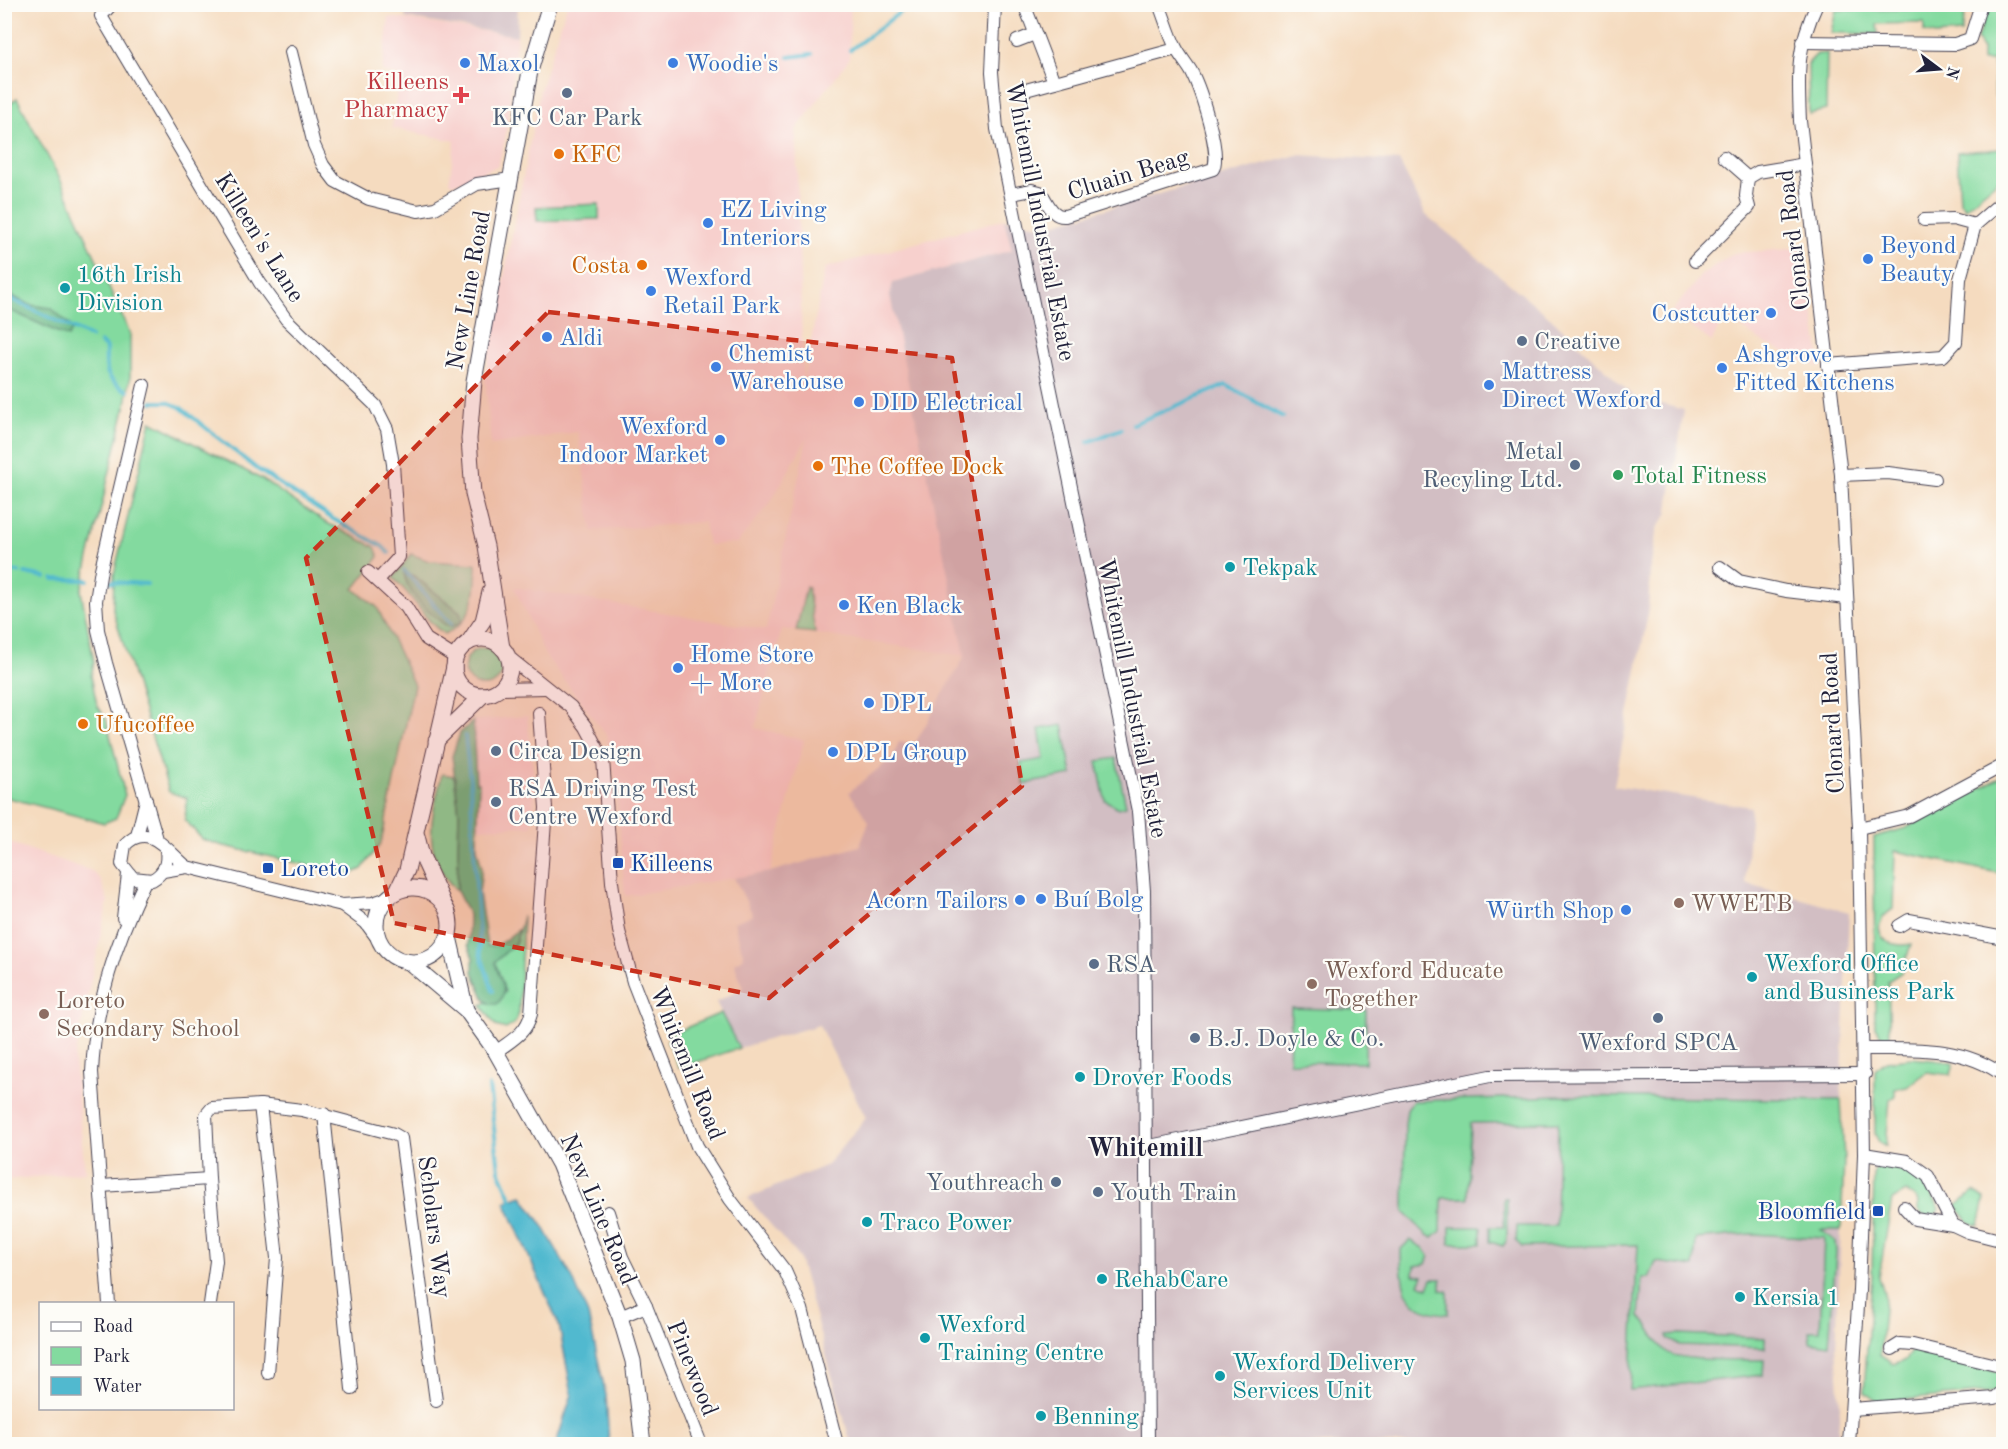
<svg xmlns="http://www.w3.org/2000/svg" width="2008" height="1449" viewBox="0 0 2008 1449" font-family="'Old Standard TT',serif">
	<style>
		.built { fill: #f7d0cd }
		.industrial { fill: #d2bec3 }
		.green { fill: #83da9f; stroke: #527e6d; stroke-width: 1.5 }
		.forest { fill: #6aba86; stroke: #466e60; stroke-width: 1.5 }
		.water { fill: #51b9cf; stroke: #3a6e85; stroke-width: 1.5 }
		.lines { fill: none; stroke-linecap: round; stroke-linejoin: round }
		.stream { stroke: #51b9cf; stroke-width: 4 }
		.minor-casing { stroke: #423e4f; stroke-width: 14 }
		.major-casing { stroke: #423e4f; stroke-width: 17 }
		.minor { stroke: #fff; stroke-width: 12 }
		.major { stroke: #fff; stroke-width: 15 }
		.marked { fill: #c8321e; fill-opacity: 0.2; stroke: #c8321e; stroke-width: 4.5; stroke-dasharray: 12 8; stroke-linejoin: round }
		.shop-dot { fill: #3f7fe0; stroke: #fdfcf7; stroke-width: 2 }
		.service-dot { fill: #5c6f8a; stroke: #fdfcf7; stroke-width: 2 }
		.health-dot { fill: #e0444e; stroke: #fdfcf7; stroke-width: 2 }
		.food-dot { fill: #e8710a; stroke: #fdfcf7; stroke-width: 2 }
		.culture-dot { fill: #0f9aa8; stroke: #fdfcf7; stroke-width: 2 }
		.leisure-dot { fill: #2e9e5b; stroke: #fdfcf7; stroke-width: 2 }
		.transit-dot { fill: #1a4fb4; stroke: #fdfcf7; stroke-width: 2 }
		.education-dot { fill: #8d6e63; stroke: #fdfcf7; stroke-width: 2 }
		.labels { text-anchor: middle; stroke-width: 4.5; stroke-linejoin: round; paint-order: stroke }
		.shop-label { font-size: 24px; fill: #366cbe; stroke: #fdfcf7; text-anchor: start }
		.health-label { font-size: 24px; fill: #be3a42; stroke: #fdfcf7; text-anchor: end }
		.service-label { font-size: 24px; fill: #4e5e75; stroke: #fdfcf7; text-anchor: start }
		.food-label { font-size: 24px; fill: #c56008; stroke: #fdfcf7; text-anchor: start }
		.street-label { font-size: 24px; fill: #22223b; stroke: #fdfcf7 }
		.culture-label { font-size: 24px; fill: #0d838f; stroke: #fdfcf7; text-anchor: start }
		.leisure-label { font-size: 24px; fill: #27864d; stroke: #fdfcf7; text-anchor: start }
		.transit-label { font-size: 24px; fill: #164399; stroke: #fdfcf7; text-anchor: start }
		.education-label { font-size: 24px; fill: #785e54; stroke: #fdfcf7; text-anchor: start }
		.neighbourhood-label { font-size: 26px; font-weight: bold; fill: #22223b; stroke: #fdfcf7 }
	</style>
	<rect width="100%" height="100%" fill="#fdfcf7"/>
	<filter id="ink" filterUnits="userSpaceOnUse"><feTurbulence type="fractalNoise" baseFrequency=".0167" numOctaves="2"/><feDisplacementMap in="SourceGraphic" scale="12" xChannelSelector="R" yChannelSelector="G"/><feConvolveMatrix kernelMatrix="1 2 1 2 8 2 1 2 1" color-interpolation-filters="sRGB"/></filter>
	<filter id="wash" filterUnits="userSpaceOnUse"><feTurbulence type="fractalNoise" baseFrequency=".008" numOctaves="4" result="noise"/><feDisplacementMap in="SourceGraphic" scale="24" xChannelSelector="R" yChannelSelector="G"/><feGaussianBlur stdDeviation="1.35" result="paint"/><feColorMatrix in="noise" values="0 0 0 0 0 0 0 0 0 0 0 0 0 0 0 0 0 1.4 0 .05"/><feComposite in="paint" operator="in"/></filter>
	<g filter="url(#wash)">
		<rect width="100%" height="100%" fill="#f5dbbf"/>
		<!-- built -->
		<g class="built">
			<polygon points="567,5 851,5 849,59 796,130 803,382 825,268 1004,219 1012,250 893,283 890,295 966,656 782,629 755,728 804,740 770,872 625,896 616,783 607,736 545,655 514,587 766,630 807,438 769,505 737,543 708,545 704,522 592,531 578,432 491,445 485,375 540,90"/>
			<polygon points="389,17 517,36 505,140 498,166 454,184 449,183 455,141 392,128 399,75 382,72"/>
			<polygon points="1805,248 1821,368 1762,342 1724,316 1712,342 1671,313 1702,274 1734,253"/>
			<polygon points="527,716 535,790 532,826 479,828 479,783 476,783 474,771 473,721"/>
			<polygon points="5,841 92,871 100,879 108,901 74,1059 85,1172 5,1180"/>
		</g>
		<!-- industrial -->
		<g class="industrial">
			<polygon points="407,5 518,5 517,36 405,18"/>
			<polygon points="1297,155 1399,161 1426,215 1551,318 1634,397 1684,410 1667,515 1657,528 1650,570 1648,614 1614,786 1751,807 1745,883 1849,912 1841,1100 1844,1160 1836,1346 1840,1406 1837,1444 851,1444 799,1258 748,1198 827,1165 866,1118 819,1025 739,1048 716,1002 743,988 734,963 744,957 734,922 753,915 734,878 770,872 860,846 869,822 849,792 893,757 899,742 914,745 965,656 890,295 893,283 1012,250 1004,219 1046,226"/>
		</g>
		<!-- green -->
		<g class="green">
			<polygon points="1994,8 2003,10 2003,96 1995,96 1994,61 1982,61 1982,49 1977,39 1987,10"/>
			<polygon points="1966,9 1961,33 1935,35 1924,32 1924,23 1877,24 1878,34 1831,33 1836,10"/>
			<polygon points="1827,53 1826,110 1809,114 1808,63 1817,54"/>
			<polygon points="17,98 62,183 130,334 130,380 126,404 81,591 94,662 91,676 97,705 106,719 125,795 116,818 104,823 5,797 4,108"/>
			<polygon points="2003,149 2003,176 1965,208 1960,202 1957,152"/>
			<polygon points="599,204 599,219 537,221 536,207"/>
			<polygon points="151,421 263,480 325,522 375,547 379,557 354,589 377,607 414,685 381,843 362,869 349,875 220,845 202,839 185,820 187,798 169,792 113,610 114,574"/>
			<path d="M411,554l18,7 47,3c2,26 -3,60 -32,70 -22,-16 -30,-38 -51,-56z"/>
			<polygon points="806,587 808,588 815,633 796,631"/>
			<circle cx="484" cy="667" r="19"/>
			<polygon points="1063,725 1072,775 1024,784 1021,763 1044,759 1039,729"/>
			<polygon points="1116,758 1126,806 1118,808 1105,800 1097,761"/>
			<path d="M442,774l12,2 5,36 -2,79c-37,-37 -26,-72 -15,-117z"/>
			<path d="M2003,776v98l-108,-23 -2,58c-26,16 -12,41 18,35l-9,28 -14,9 2,59 -7,-2 -8,-11 -1,-190 32,-9z"/>
			<polygon points="523,916 519,1013 515,1023 506,1029 496,1026 481,1005 487,1002 490,1004 505,992 495,962 516,942"/>
			<polygon points="1291,1008 1366,1010 1365,1063 1289,1062"/>
			<polygon points="721,1013 739,1048 679,1068 667,1041 671,1034"/>
			<polygon points="1911,1058 1954,1062 1951,1075 1927,1072 1907,1087 1895,1089 1895,1098 1890,1099 1886,1146 1879,1142 1875,1134 1875,1070 1886,1061"/>
			<path d="M1562,1096l279,4 3,60 -3,70h-20l14,11 1,11 -7,93 -19,-3 -1,-11h11l4,-93 -73,-4 -55,5 -2,28 -38,-5 -7,16h-7l-3,39c13,8 15,26 28,35 13,10 77,7 97,8l-1,15 -133,15 8,-145 -116,2 -6,-6 1,-15h39l2,-104 -87,1 -3,75h-26l-1,33 -8,7 -6,-3 -23,-23 1,-88 2,-14 6,-9z"/>
			<path d="M1883,1164c30,-2 44,22 57,45l-7,8 -10,-2 -5,-5c1,-11 -2,-14 -12,-18l-14,8 -13,77 6,20 -5,58 13,9 12,-4 7,-10 90,23 1,11 -10,8 -115,10 -14,-10 8,-116 2,-105z"/>
			<polygon points="1974,1192 1985,1199 1979,1226 1969,1222 1956,1206"/>
			<polygon points="1504,1198 1507,1198 1507,1240 1503,1246 1490,1242 1490,1227 1504,1227"/>
			<rect x="1450" y="1227" width="31" height="17"/>
			<path d="M1410,1240l14,8 5,8 -3,8 -11,2 -1,9 9,1 -4,8 9,4 4,-9h9v11l7,1v23c-45,-2 -47,-27 -47,-65z"/>
			<polygon points="1680,1334 1765,1338 1765,1348 1680,1345 1668,1339 1667,1335"/>
		</g>
		<!-- forest -->
		<g class="forest">
			<polygon points="4,292 30,305 51,308 73,328 68,337 5,308"/>
			<path d="M404,572l10,4 46,36 2,8 -3,4 -11,3c-17,-12 -42,-33 -44,-55z"/>
			<path d="M473,721l3,62h3l-2,65 5,20 -3,25 8,53 11,-1 21,-16 -3,13 -21,20c4,17 16,29 2,42h-7l-5,-4 -12,-28v-14l-5,-13 1,-30 -12,-24 2,-79 -7,-56 8,-23z"/>
		</g>
		<!-- water -->
		<polygon class="water" points="522,1196 543,1226 572,1277 588,1315 606,1395 609,1444 556,1444 572,1394 559,1325 505,1202"/>
		<g class="lines">
			<!-- stream -->
			<g class="stream">
				<polyline points="850,50 911,4"/>
				<polyline points="789,57 812,54"/>
				<polyline points="4,296 91,337"/>
				<path d="M100,342l6,6c-1,23 -1,32 22,43"/>
				<polyline points="152,402 167,402 180,407 257,469 333,519 382,546 389,553"/>
				<polyline points="1133,424 1226,385 1283,417"/>
				<polyline points="1088,442 1121,429"/>
				<polyline points="404,570 451,624"/>
				<polyline points="4,571 19,572"/>
				<polyline points="25,573 45,577"/>
				<polyline points="53,579 88,580"/>
				<polyline points="110,582 147,584"/>
				<polyline points="465,736 470,780 480,953 493,991"/>
				<polyline points="489,1086 499,1170 513,1202"/>
			</g>
		</g>
	</g>
	<g filter="url(#ink)">
		<g class="lines">
			<defs>
				<g id="minor">
					<polyline points="112,4 101,16 260,283 286,319 375,405 387,429 393,464 399,557 378,580"/>
					<polyline points="995,4 992,72 997,129 1138,811 1144,891 1148,1444"/>
					<polyline points="1024,4 1054,82"/>
					<path d="M1817,4c-21,45 -19,69 -17,117l41,354 18,353 5,326 -5,136 -10,154"/>
					<polyline points="2002,4 2004,5"/>
					<polyline points="1017,41 1035,34"/>
					<polyline points="1802,42 1955,44 1970,39 1981,4"/>
					<polyline points="291,52 314,145 323,165 335,181 369,199 418,211 435,208 477,184 511,179"/>
					<polyline points="1022,91 1176,49"/>
					<polyline points="1724,157 1748,178"/>
					<path d="M1011,194l21,-4 8,2c8,9 11,25 25,24l148,-47c9,-15 -13,-81 -22,-98 -5,-8 -11,-15 -15,-23 -7,-14 -11,-29 -17,-44"/>
					<polyline points="1924,220 1953,219 1975,225"/>
					<polyline points="1695,261 1749,207 1746,196 1748,178 1758,172 1805,164"/>
					<polyline points="1828,365 1943,356 1956,342 1960,279 1975,225 2004,200"/>
					<polyline points="144,385 101,569 96,601 98,630 106,663 157,839"/>
					<polyline points="1841,475 1888,473 1935,479"/>
					<polyline points="1720,567 1739,581 1786,591 1846,598"/>
					<polyline points="368,572 406,607 426,639 456,658"/>
					<polyline points="507,656 571,707 586,727 603,759 612,882 619,931 633,982 697,1146 730,1199 785,1271 802,1309 837,1444"/>
					<polyline points="500,689 546,688"/>
					<polyline points="1859,828 1909,816 2004,765"/>
					<polyline points="137,836 146,800"/>
					<path d="M166,850c2,14 -2,23 -14,30l-19,-2 -11,-14 3,-19c24,-25 43,7 62,22"/>
					<polyline points="163,871 187,867 342,905 373,903 388,898"/>
					<polyline points="342,905 366,923 380,942"/>
					<polyline points="123,918 128,874"/>
					<polyline points="1899,926 1909,920 2004,938"/>
					<path d="M1863,1049c50,0 99,-4 141,27"/>
					<path d="M496,1052c15,-12 30,-18 35,-38l15,-206 -7,-95"/>
					<polyline points="260,1105 277,1258 268,1373"/>
					<polyline points="324,1114 352,1389"/>
					<polyline points="1145,1147 1490,1076 1865,1074"/>
					<polyline points="1864,1154 1907,1161 1928,1176 1953,1225 1968,1232 2004,1241"/>
					<polyline points="209,1179 206,1115 212,1108 260,1105 302,1110 394,1134 401,1138 436,1401"/>
					<polyline points="101,1186 209,1179 216,1261 210,1304"/>
					<polyline points="1904,1207 1915,1219 1953,1225"/>
					<polyline points="608,1212 622,1257 646,1306 701,1444"/>
					<path d="M109,1304l-17,-232c3,-68 24,-130 53,-191"/>
					<polyline points="620,1317 646,1306"/>
					<polyline points="1892,1349 1900,1344 1913,1345 2004,1367"/>
					<polyline points="1852,1409 1995,1398 2004,1390"/>
				</g>
				<g id="major">
					<circle cx="482" cy="667" r="28"/>
					<polyline points="468,643 483,621 490,592"/>
					<polyline points="502,648 486,546 473,494 469,439 474,381 530,71 550,4"/>
					<polyline points="436,741 483,695"/>
					<polyline points="417,836 422,856 442,900"/>
					<circle cx="413" cy="925" r="37"/>
					<polyline points="397,891 407,870 454,667"/>
					<polyline points="449,937 466,1010"/>
					<polyline points="409,962 466,1010 496,1052 559,1164 620,1317 633,1361 643,1444"/>
				</g>
			</defs>
			<!-- minor casing -->
			<use href="#minor" class="minor-casing"/>
			<!-- major casing -->
			<use href="#major" class="major-casing"/>
			<!-- minor -->
			<use href="#minor" class="minor"/>
			<!-- major -->
			<use href="#major" class="major"/>
		</g>
	</g>
	<!-- marked area -->
	<path class="marked" d="M548,312l404,46 70,428 -253,212 -375,-75 -88,-365z"/>
	<!-- markers -->
	<g class="shop-dot">
		<circle cx="465" cy="63" r="6"/>
		<circle cx="673" cy="63" r="6"/>
		<circle cx="708" cy="223" r="6"/>
		<circle cx="1868" cy="259" r="6"/>
		<circle cx="651" cy="291" r="6"/>
		<circle cx="1771" cy="313" r="6"/>
		<circle cx="547" cy="337" r="6"/>
		<circle cx="716" cy="367" r="6"/>
		<circle cx="1722" cy="368" r="6"/>
		<circle cx="1489" cy="385" r="6"/>
		<circle cx="859" cy="402" r="6"/>
		<circle cx="720" cy="440" r="6"/>
		<circle cx="844" cy="605" r="6"/>
		<circle cx="678" cy="668" r="6"/>
		<circle cx="869" cy="703" r="6"/>
		<circle cx="833" cy="752" r="6"/>
		<circle cx="1041" cy="899" r="6"/>
		<circle cx="1020" cy="900" r="6"/>
		<circle cx="1626" cy="910" r="6"/>
	</g>
	<g class="service-dot">
		<circle cx="567" cy="93" r="6"/>
		<circle cx="1522" cy="341" r="6"/>
		<circle cx="1575" cy="465" r="6"/>
		<circle cx="496" cy="751" r="6"/>
		<circle cx="496" cy="802" r="6"/>
		<circle cx="1094" cy="964" r="6"/>
		<circle cx="1658" cy="1018" r="6"/>
		<circle cx="1195" cy="1038" r="6"/>
		<circle cx="1056" cy="1182" r="6"/>
		<circle cx="1098" cy="1192" r="6"/>
	</g>
	<path class="health-dot" d="M458 86h6v6h6v6h-6v6h-6v-6h-6v-6h6z"/>
	<g class="food-dot">
		<circle cx="559" cy="154" r="6"/>
		<circle cx="642" cy="265" r="6"/>
		<circle cx="818" cy="466" r="6"/>
		<circle cx="83" cy="724" r="6"/>
	</g>
	<g class="culture-dot">
		<circle cx="65" cy="288" r="6"/>
		<circle cx="1230" cy="567" r="6"/>
		<circle cx="1752" cy="977" r="6"/>
		<circle cx="1080" cy="1077" r="6"/>
		<circle cx="867" cy="1222" r="6"/>
		<circle cx="1102" cy="1279" r="6"/>
		<circle cx="1740" cy="1297" r="6"/>
		<circle cx="925" cy="1338" r="6"/>
		<circle cx="1220" cy="1376" r="6"/>
		<circle cx="1041" cy="1416" r="6"/>
	</g>
	<circle class="leisure-dot" cx="1618" cy="475" r="6"/>
	<g class="transit-dot">
		<rect x="612" y="857" width="12" height="12" rx="3"/>
		<rect x="262" y="862" width="12" height="12" rx="3"/>
		<rect x="1872" y="1205" width="12" height="12" rx="3"/>
	</g>
	<g class="education-dot">
		<circle cx="1679" cy="903" r="6"/>
		<circle cx="1312" cy="984" r="6"/>
		<circle cx="44" cy="1014" r="6"/>
	</g>
	<g class="labels">
		<!-- shop labels -->
		<g class="shop-label">
			<text x="477" y="71">Maxol</text>
			<text x="685" y="71">Woodie's</text>
			<text x="720" y="217">EZ Living<tspan x="720" dy="28">Interiors</tspan></text>
			<text x="1880" y="253">Beyond<tspan x="1880" dy="28">Beauty</tspan></text>
			<text x="663" y="285">Wexford<tspan x="663" dy="28">Retail Park</tspan></text>
			<text x="1759" y="321" text-anchor="end">Costcutter</text>
			<text x="559" y="345">Aldi</text>
			<text x="728" y="361">Chemist<tspan x="728" dy="28">Warehouse</tspan></text>
			<text x="1734" y="362">Ashgrove<tspan x="1734" dy="28">Fitted Kitchens</tspan></text>
			<text x="1501" y="379">Mattress<tspan x="1501" dy="28">Direct Wexford</tspan></text>
			<text x="871" y="410">DID Electrical</text>
			<text x="708" y="434" text-anchor="end">Wexford<tspan x="708" dy="28">Indoor Market</tspan></text>
			<text x="856" y="613">Ken Black</text>
			<text x="690" y="662">Home Store<tspan x="690" dy="28">+ More</tspan></text>
			<text x="881" y="711">DPL</text>
			<text x="845" y="760">DPL Group</text>
			<text x="1053" y="907">Buí Bolg</text>
			<text x="1008" y="908" text-anchor="end">Acorn Tailors</text>
			<text x="1614" y="918" text-anchor="end">Würth Shop</text>
		</g>
		<!-- health labels -->
		<g class="health-label">
			<text x="449" y="89">Killeens<tspan x="449" dy="28">Pharmacy</tspan></text>
		</g>
		<!-- service labels -->
		<g class="service-label">
			<text x="567" y="125" text-anchor="middle">KFC Car Park</text>
			<text x="1534" y="349">Creative</text>
			<text x="1563" y="459" text-anchor="end">Metal<tspan x="1563" dy="28">Recyling Ltd.</tspan></text>
			<text x="508" y="759">Circa Design</text>
			<text x="508" y="796">RSA Driving Test<tspan x="508" dy="28">Centre Wexford</tspan></text>
			<text x="1106" y="972">RSA</text>
			<text x="1207" y="1046">B.J. Doyle &amp; Co.</text>
			<text x="1658" y="1050" text-anchor="middle">Wexford SPCA</text>
			<text x="1044" y="1190" text-anchor="end">Youthreach</text>
			<text x="1110" y="1200">Youth Train</text>
		</g>
		<!-- food labels -->
		<g class="food-label">
			<text x="571" y="162">KFC</text>
			<text x="630" y="273" text-anchor="end">Costa</text>
			<text x="830" y="474">The Coffee Dock</text>
			<text x="95" y="732">Ufucoffee</text>
		</g>
		<!-- street labels -->
		<g class="street-label">
			<text transform="translate(1128 174) rotate(-17)" y="8">Cluain Beag</text>
			<text transform="translate(1041 221) rotate(79)" y="8">Whitemill Industrial Estate</text>
			<text transform="translate(260 237) rotate(58)" y="8">Killeen's Lane</text>
			<text transform="translate(1793 240) rotate(-97)" y="8">Clonard Road</text>
			<text transform="translate(468 290) rotate(-80)" y="8">New Line Road</text>
			<text transform="translate(1133 698) rotate(79)" y="8">Whitemill Industrial Estate</text>
			<text transform="translate(1832 723) rotate(-93)" y="8">Clonard Road</text>
			<text transform="translate(688 1063) rotate(68)" y="8">Whitemill Road</text>
			<text transform="translate(599 1209) rotate(67)" y="8">New Line Road</text>
			<text transform="translate(435 1227) rotate(83)" y="8">Scholars Way</text>
			<text transform="translate(693 1368) rotate(68)" y="8">Pinewood</text>
		</g>
		<!-- culture labels -->
		<g class="culture-label">
			<text x="77" y="282">16th Irish<tspan x="77" dy="28">Division</tspan></text>
			<text x="1242" y="575">Tekpak</text>
			<text x="1764" y="971">Wexford Office<tspan x="1764" dy="28">and Business Park</tspan></text>
			<text x="1092" y="1085">Drover Foods</text>
			<text x="879" y="1230">Traco Power</text>
			<text x="1114" y="1287">RehabCare</text>
			<text x="1752" y="1305">Kersia 1</text>
			<text x="937" y="1332">Wexford<tspan x="937" dy="28">Training Centre</tspan></text>
			<text x="1232" y="1370">Wexford Delivery<tspan x="1232" dy="28">Services Unit</tspan></text>
			<text x="1053" y="1424">Benning</text>
		</g>
		<!-- leisure labels -->
		<g class="leisure-label">
			<text x="1630" y="483">Total Fitness</text>
		</g>
		<!-- transit labels -->
		<g class="transit-label">
			<text x="630" y="871">Killeens</text>
			<text x="280" y="876">Loreto</text>
			<text x="1866" y="1219" text-anchor="end">Bloomfield</text>
		</g>
		<!-- education labels -->
		<g class="education-label">
			<text x="1691" y="911">WWETB</text>
			<text x="1324" y="978">Wexford Educate<tspan x="1324" dy="28">Together</tspan></text>
			<text x="56" y="1008">Loreto<tspan x="56" dy="28">Secondary School</tspan></text>
		</g>
		<!-- neighbourhood labels -->
		<g class="neighbourhood-label">
			<text x="1145" y="1156">Whitemill</text>
		</g>
	</g>
	<!-- margin -->
	<rect width="2008" height="1449" fill="none" stroke="#fdfcf7" stroke-width="24"/>
	<!-- legend -->
	<rect x="39" y="1302" width="195" height="108" fill="#fdfcf7" stroke="#a5a5ac" stroke-width="1.5"/>
	<rect x="51" y="1322" width="30" height="9" fill="#ffffff" stroke="#a5a5ac" stroke-width="1.5"/>
	<text x="93" y="1332" font-size="18" fill="#22223b">Road</text>
	<rect x="51" y="1347" width="30" height="18" fill="#83da9f" stroke="#a5a5ac" stroke-width="1.5"/>
	<text x="93" y="1362" font-size="18" fill="#22223b">Park</text>
	<rect x="51" y="1377" width="30" height="18" fill="#51b9cf" stroke="#a5a5ac" stroke-width="1.5"/>
	<text x="93" y="1392" font-size="18" fill="#22223b">Water</text>
	<!-- north arrow -->
	<g transform="translate(1939 69) rotate(106)" stroke="#fdfcf7" stroke-width="4.5" paint-order="stroke">
	<path d="M0-4.5L10 22L0 15L-10 22Z" fill="#22223b"/>
	<text y="-9" font-size="16" font-weight="bold" text-anchor="middle" fill="#22223b">N</text>
	</g>
</svg>
